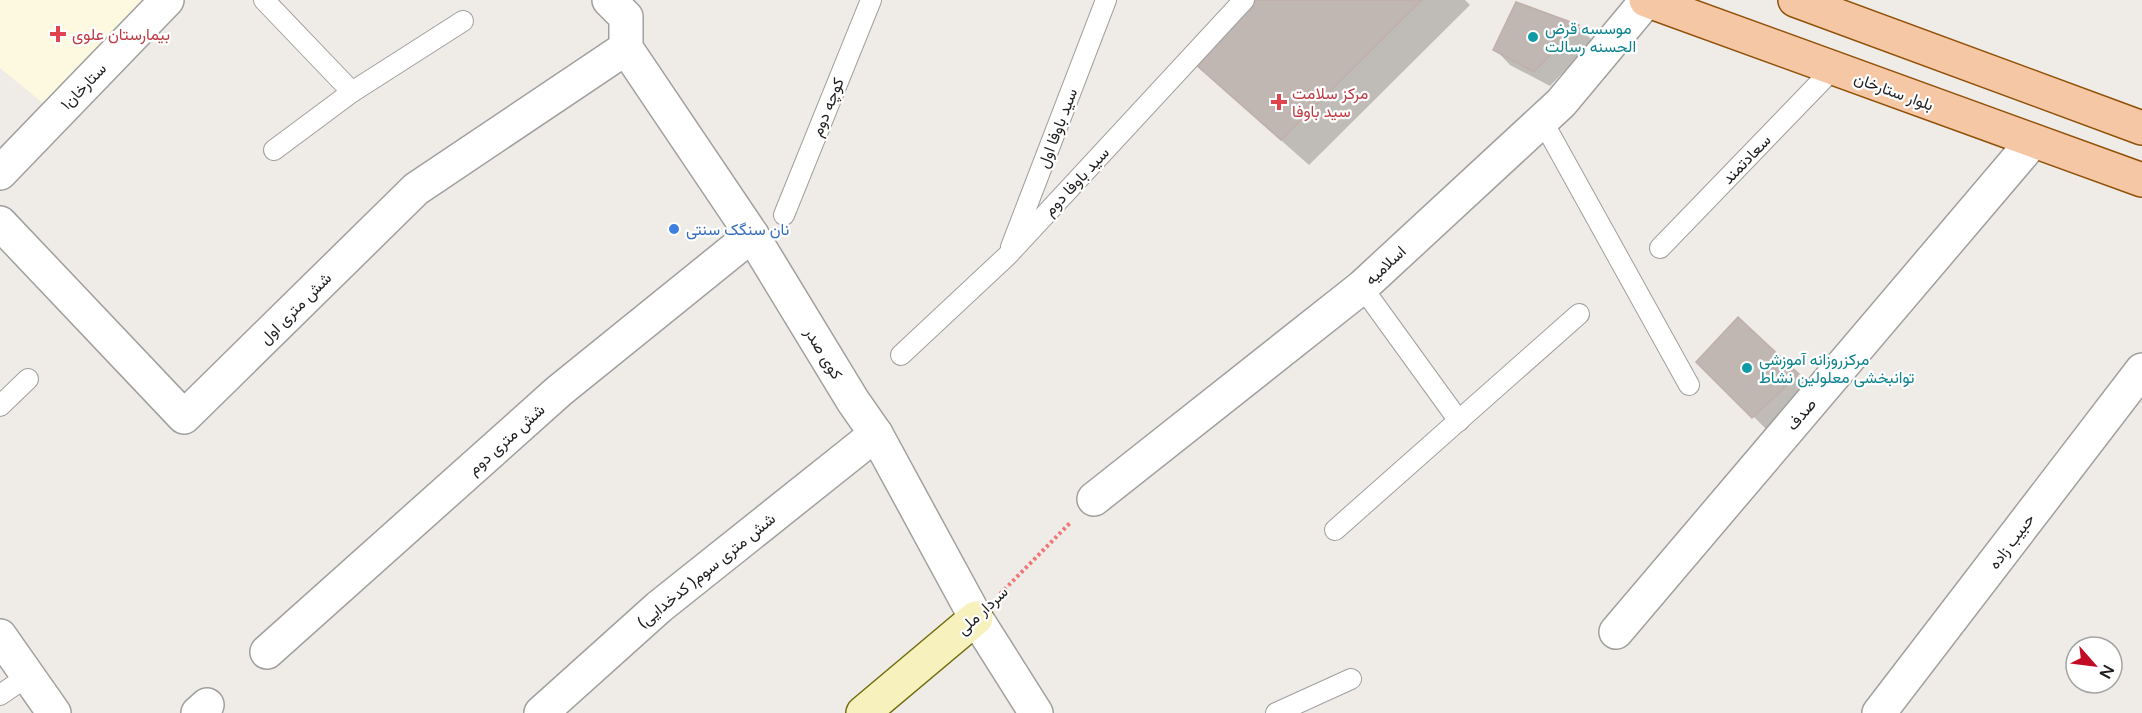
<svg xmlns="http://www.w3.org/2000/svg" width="2142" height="713" viewBox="0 0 2142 713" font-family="'Varela Round',Vazirmatn,sans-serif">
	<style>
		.education { fill: #fdf9e1 }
		.shadow { fill: #0003 }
		.building { fill: #c0b6b2; stroke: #c0b0a9; stroke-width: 1.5 }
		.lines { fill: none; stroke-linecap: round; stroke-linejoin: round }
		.lane-casing { stroke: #a0a0a0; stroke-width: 22 }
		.street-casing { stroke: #a0a0a0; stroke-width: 36 }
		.secondary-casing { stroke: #716e0b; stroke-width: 36 }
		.primary-casing { stroke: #915109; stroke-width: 36 }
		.path { stroke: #f17579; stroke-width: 4; stroke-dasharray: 3 3; stroke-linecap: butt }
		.lane { stroke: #fff; stroke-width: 20 }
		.street { stroke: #fff; stroke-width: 33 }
		.secondary { stroke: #f6f1bd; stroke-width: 33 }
		.primary { stroke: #f6c7a4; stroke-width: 33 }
		.health-dot { fill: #e0444e; stroke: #fff; stroke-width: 2 }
		.culture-dot { fill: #0f9aa8; stroke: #fff; stroke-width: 2 }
		.shop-dot { fill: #3f7fe0; stroke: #fff; stroke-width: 2 }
		.labels { text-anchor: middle; stroke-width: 4.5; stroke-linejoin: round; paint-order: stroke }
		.culture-label { font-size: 16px; fill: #0d838f; stroke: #fff; text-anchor: start }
		.health-label { font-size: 16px; fill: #be3a42; stroke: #fff; text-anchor: start }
		.street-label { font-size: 16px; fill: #1f1f1f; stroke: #fff }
		.shop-label { font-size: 16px; fill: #366cbe; stroke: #fff; text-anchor: start }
	</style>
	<rect width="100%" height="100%" fill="#efebe6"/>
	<!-- education -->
	<polygon class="education" points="0,0 150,0 44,104 0,68"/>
	<!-- shadow -->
	<g class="shadow">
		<polygon points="1256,0 1465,0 1470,5 1309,165 1224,90 1197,64"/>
		<polygon points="1578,26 1593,41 1550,86 1510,65 1495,49"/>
		<polygon points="1738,320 1820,397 1775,438 1699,362"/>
	</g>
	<!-- building -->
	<g class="building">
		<polygon points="1254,0 1422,0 1281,140 1195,64"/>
		<polygon points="1516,2 1579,25 1534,72 1493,50"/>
		<polygon points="1738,317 1799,374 1752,418 1696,362"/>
	</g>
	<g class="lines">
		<defs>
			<g id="lane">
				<polyline points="264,0 352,92"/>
				<polyline points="1542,120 1689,385"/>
				<polyline points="274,150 352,92 463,21"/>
				<polyline points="784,215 871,0"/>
				<polyline points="1011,247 1106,0"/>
				<polyline points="1660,248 1833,69"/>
				<polyline points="1362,287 1459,421"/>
				<polyline points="901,355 1007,256 1244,0"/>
				<polyline points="0,406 28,379"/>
				<polyline points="1335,530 1579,314"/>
				<polyline points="0,695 28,676"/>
				<polyline points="1276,713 1351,679"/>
			</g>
			<g id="street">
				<polyline points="609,0 626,17 626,48 752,235 853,401 876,434 976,618 1036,713"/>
				<polyline points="0,173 167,0"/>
				<polyline points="0,223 184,417 416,189 626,48"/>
				<polyline points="1094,499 1362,287 1561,103 1647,0"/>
				<polyline points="1616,632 2033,141"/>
				<polyline points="0,636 54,713"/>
				<polyline points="267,652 559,391 752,235"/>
				<polyline points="198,713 207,705"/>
				<polyline points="541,713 659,607 876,434"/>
				<polyline points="1879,713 2142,370"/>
			</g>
			<polyline id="secondary" points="863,713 976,618"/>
			<g id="primary">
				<polyline points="1646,0 2142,180"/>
				<polyline points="1795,0 2142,128"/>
			</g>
		</defs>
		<!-- lane casing -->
		<use href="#lane" class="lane-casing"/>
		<!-- street casing -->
		<use href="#street" class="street-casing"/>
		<!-- secondary casing -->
		<use href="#secondary" class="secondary-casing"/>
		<!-- primary casing -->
		<use href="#primary" class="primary-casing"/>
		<!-- path -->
		<polyline class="path" points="1000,594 1070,523"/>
		<!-- lane -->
		<use href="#lane" class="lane"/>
		<!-- street -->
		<use href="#street" class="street"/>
		<!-- secondary -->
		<use href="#secondary" class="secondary"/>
		<!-- primary -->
		<use href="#primary" class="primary"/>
	</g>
	<!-- markers -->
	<g class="health-dot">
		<path d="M55 25h6v6h6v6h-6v6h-6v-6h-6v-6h6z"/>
		<path d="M1276 93h6v6h6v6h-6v6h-6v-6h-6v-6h6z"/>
	</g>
	<g class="culture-dot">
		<circle cx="1533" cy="37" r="6"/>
		<circle cx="1747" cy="368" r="6"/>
	</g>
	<circle class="shop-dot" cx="674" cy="229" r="6"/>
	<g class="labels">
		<!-- culture labels -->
		<g class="culture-label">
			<text x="1545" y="34">موسسه قرض<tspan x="1545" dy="18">الحسنه رسالت</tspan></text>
			<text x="1759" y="365">مرکزروزانه آموزشی<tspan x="1759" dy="18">توانبخشی معلولین نشاط</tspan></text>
		</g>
		<!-- health labels -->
		<g class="health-label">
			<text x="72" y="40">بیمارستان علوی</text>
			<text x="1292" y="99">مرکز سلامت<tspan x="1292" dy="18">سید باوفا</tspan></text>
		</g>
		<!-- street labels -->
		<g class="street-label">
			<text transform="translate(83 86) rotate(-46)" y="6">ستارخان۱</text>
			<text transform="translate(1894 91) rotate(20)" y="6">بلوار ستارخان</text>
			<text transform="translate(827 107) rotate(-68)" y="6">کوچه دوم</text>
			<text transform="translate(1057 128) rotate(-69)" y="6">سید باوفا اول</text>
			<text transform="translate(1746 159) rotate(-46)" y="6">سعادتمند</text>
			<text transform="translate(1076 181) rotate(-47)" y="6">سید باوفا دوم</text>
			<text transform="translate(1385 265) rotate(-43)" y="6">اسلامیه</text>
			<text transform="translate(295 308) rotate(-45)" y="6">شش متری اول</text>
			<text transform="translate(824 353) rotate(59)" y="6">کوی صدر</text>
			<text transform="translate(1801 414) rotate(-50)" y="6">صدف</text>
			<text transform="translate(506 439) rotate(-42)" y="6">شش متری دوم</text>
			<text transform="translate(2011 541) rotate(-53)" y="6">حبیب زاده</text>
			<text transform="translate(706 570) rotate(-39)" y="6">(کدخدایی )شش متری سوم</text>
			<text transform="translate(982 610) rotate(-43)" y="6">سردار ملی</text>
		</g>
		<!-- shop labels -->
		<g class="shop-label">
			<text x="686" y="235">نان سنگک سنتی</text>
		</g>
	</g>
	<!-- north arrow -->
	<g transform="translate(2094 665) rotate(118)"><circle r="28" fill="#ffffff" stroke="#a5a5a5" stroke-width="1.5"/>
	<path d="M0-4.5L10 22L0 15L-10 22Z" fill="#c20c25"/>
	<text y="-9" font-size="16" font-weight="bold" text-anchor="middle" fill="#1f1f1f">N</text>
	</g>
</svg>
